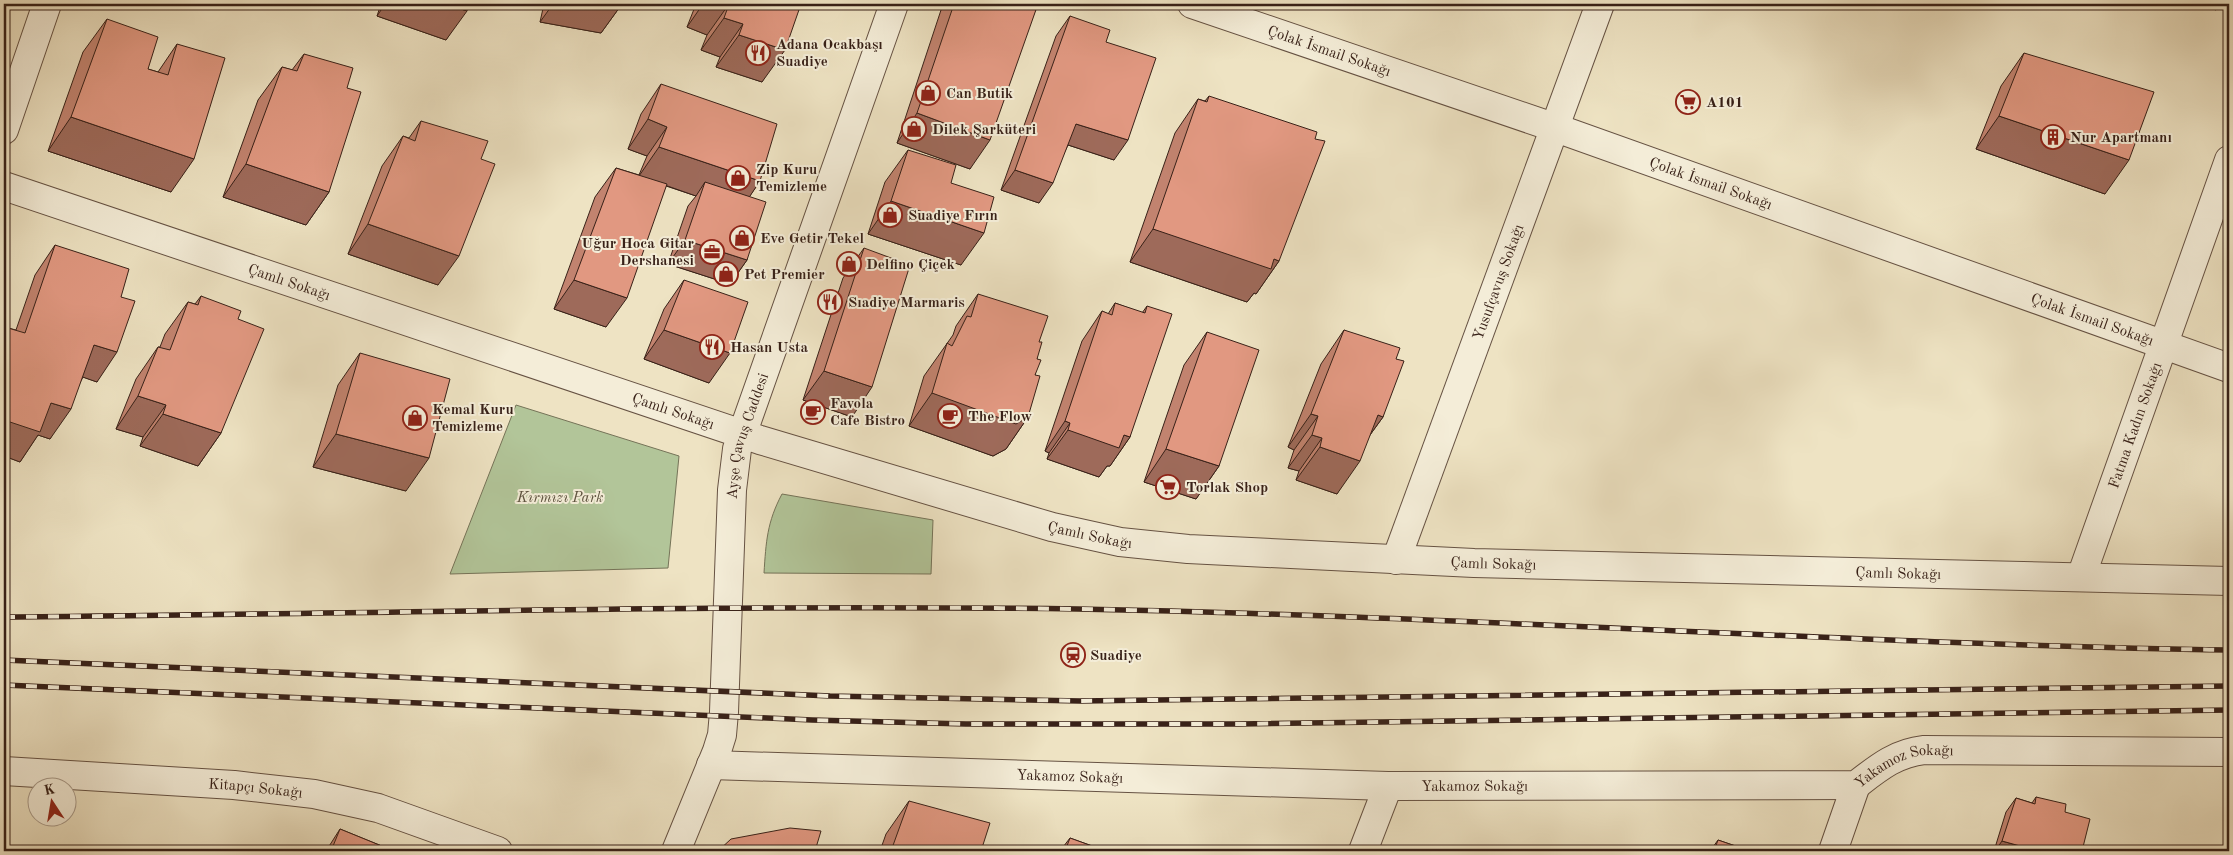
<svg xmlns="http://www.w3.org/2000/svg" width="2233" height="855" viewBox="0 0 2233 855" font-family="'Old Standard TT',serif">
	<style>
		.green { fill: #b2c599; stroke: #757358 }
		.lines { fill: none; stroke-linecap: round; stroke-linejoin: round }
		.minor-casing { stroke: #665243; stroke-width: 30 }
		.tertiary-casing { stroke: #665243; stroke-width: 30 }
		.minor { stroke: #f4edd8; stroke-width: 28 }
		.tertiary { stroke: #f4edd8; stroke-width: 28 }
		.rail-casing { stroke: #382118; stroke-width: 5.5 }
		.rail { stroke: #f4edd8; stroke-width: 4; stroke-dasharray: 11; stroke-linecap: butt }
		.wall { fill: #c2836f; stroke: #382118 }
		.shaded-wall { fill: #9e6a5a; stroke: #382118 }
		.building { fill: #e19881; stroke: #382118 }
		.labels { text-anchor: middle; stroke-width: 4; stroke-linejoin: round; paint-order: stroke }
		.poi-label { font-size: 15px; font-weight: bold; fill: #382118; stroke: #f4edd8; text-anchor: start }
		.street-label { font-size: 15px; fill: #382118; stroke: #f4edd8 }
		.park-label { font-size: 15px; font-style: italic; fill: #5d523f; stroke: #f4edd8 }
	</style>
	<rect width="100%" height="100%" fill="#eee3c3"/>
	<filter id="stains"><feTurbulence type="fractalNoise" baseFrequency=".004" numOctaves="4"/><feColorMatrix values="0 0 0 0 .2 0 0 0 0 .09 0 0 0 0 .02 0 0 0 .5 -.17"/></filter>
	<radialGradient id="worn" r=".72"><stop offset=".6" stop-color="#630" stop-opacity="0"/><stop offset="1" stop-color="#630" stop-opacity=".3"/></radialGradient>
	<!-- green -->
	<g class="green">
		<polygon points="516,405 679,456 668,568 450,574"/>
		<path d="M782,494l151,26 -2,54 -167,-1c2,-31 3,-51 18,-79z"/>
	</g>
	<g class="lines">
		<defs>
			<g id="minor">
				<path id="s1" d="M1192,4l364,124 673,240"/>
				<polyline points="4,130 47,4"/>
				<path id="s2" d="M4,186l756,254 292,87 68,15 68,7 286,14 755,18"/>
				<path id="s3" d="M1396,560l204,-556"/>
				<path id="s4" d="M2081,577l148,-417"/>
				<path id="s5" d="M711,765l677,21 468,-1c22,-17 40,-32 68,-35l305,2"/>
				<path id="s6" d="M4,771l230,14 80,9 64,14 120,43"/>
				<polyline points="1363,851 1388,786"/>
				<polyline points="1833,851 1856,785"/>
			</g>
			<g id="tertiary">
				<path id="s7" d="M676,851l41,-100 5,-16 2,-23 8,-222 5,-41 157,-445"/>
			</g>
		</defs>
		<!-- minor casing -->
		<use href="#minor" class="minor-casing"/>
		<!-- tertiary casing -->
		<use href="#tertiary" class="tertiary-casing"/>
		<!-- minor -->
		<use href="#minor" class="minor"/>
		<!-- tertiary -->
		<use href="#tertiary" class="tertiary"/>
		<defs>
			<g id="rail">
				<path d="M4,617c358,-3 716,-13 1074,-8 384,7 767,35 1151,41"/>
				<polyline points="4,660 830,696 1080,701 2229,686"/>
				<polyline points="4,685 812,720 966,724 1239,724 2229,710"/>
			</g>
		</defs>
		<!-- rail casing -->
		<use href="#rail" class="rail-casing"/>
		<!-- rail -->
		<use href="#rail" class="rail"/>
	</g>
	<!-- wall -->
	<g class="wall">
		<polygon points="381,4 469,4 446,40 377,16"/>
		<polygon points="544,4 622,4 601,33 540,22"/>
		<polygon points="696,4 801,4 762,82 716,67 720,57 701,50 707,35 687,27"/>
		<polygon points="943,4 1038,4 970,169 897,143"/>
		<polygon points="1070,16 1106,42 1114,160 1068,145 1039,203 1001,190 1056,36"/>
		<polygon points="107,19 148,69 158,72 177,44 171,192 48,151 83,52"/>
		<polygon points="2024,53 2105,194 1976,149 2001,86"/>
		<polygon points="304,54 347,88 329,192 306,225 223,197 258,100 282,67 292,70"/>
		<polygon points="661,84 760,181 749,197 747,260 730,284 668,264 688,206 696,196 666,186 606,327 554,309 595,197 616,168 639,175 647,156 628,149 641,114"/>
		<polygon points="1209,96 1279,261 1256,294 1254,293 1247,302 1130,262 1175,133 1198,99 1205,101"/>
		<polygon points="421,121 481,159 438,285 348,254 382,166 403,136 409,138"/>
		<polygon points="908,150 951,183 961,265 868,234 885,182"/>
		<polygon points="55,245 121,297 97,382 83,377 50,439 38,435 20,462 4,456 4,334 8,328 16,330 35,275"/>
		<polygon points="864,248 852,417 803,400 843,278"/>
		<polygon points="684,280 709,383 644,359 664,309"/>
		<polygon points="978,294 1039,342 1035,375 1028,417 1006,449 993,456 909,426 924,376 953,335 956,326"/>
		<polygon points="201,296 238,319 221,433 198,466 140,446 143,437 116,429 136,379 158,347 160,347 165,334 188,302 195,304"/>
		<polygon points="1115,303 1142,313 1147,306 1130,437 1110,466 1107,466 1099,477 1047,459 1049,453 1045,451 1082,341 1102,311 1108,314"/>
		<polygon points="1344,330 1396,359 1383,417 1370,435 1337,494 1296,480 1299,471 1288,468 1294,450 1288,447 1321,364"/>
		<polygon points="1207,332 1219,466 1196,499 1144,482 1184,365"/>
		<polygon points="360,353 406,491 313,467 338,385"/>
		<polygon points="2036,797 2065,812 2082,851 1994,851 2006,812 2016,798 2032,803"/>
		<polygon points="909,801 981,851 880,851 886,834"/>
		<polygon points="340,829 394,851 326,851"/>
		<polygon points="1070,838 1106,851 1060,851"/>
		<polygon points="1718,840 1750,851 1712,851 1713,847"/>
	</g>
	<!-- shaded-wall -->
	<g class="shaded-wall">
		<polygon points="339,4 348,4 346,6"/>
		<polygon points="385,4 446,4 467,11 446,40 377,16"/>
		<polygon points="553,4 622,4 601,33 540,22"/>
		<polygon points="703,4 729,4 707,35 687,27"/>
		<polygon points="1367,4 1383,4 1380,8"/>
		<polygon points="2199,4 2220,4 2216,10"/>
		<polygon points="724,18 743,24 720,57 701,50"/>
		<polygon points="739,35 785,50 762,82 716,67"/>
		<polygon points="917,113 990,140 970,169 897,143"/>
		<polygon points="1999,116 2129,160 2105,194 1976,149"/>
		<polygon points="71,117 194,159 171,192 48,151"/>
		<polygon points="648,119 667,127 647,156 628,149"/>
		<polygon points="1076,124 1128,140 1114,160 1062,143"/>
		<polygon points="659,147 760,181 740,211 705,182 696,196 639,176"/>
		<polygon points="246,164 329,192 306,225 223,197"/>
		<polygon points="1015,170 1053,183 1039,203 1001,190"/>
		<polygon points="891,201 984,233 961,265 868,234"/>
		<polygon points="368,224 459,256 438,285 348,254"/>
		<polygon points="1153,229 1274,259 1279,261 1256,294 1254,293 1247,302 1130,262"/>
		<polygon points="685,240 747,260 730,284 668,264"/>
		<polygon points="574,280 627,298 606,327 554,309"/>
		<polygon points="664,330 730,353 709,383 644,359"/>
		<polygon points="94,345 117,352 97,382 74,374"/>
		<polygon points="824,371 872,387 852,417 803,400"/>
		<polygon points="932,393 1028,417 1006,449 993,456 909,426"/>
		<polygon points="138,396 166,405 143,437 116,429"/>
		<polygon points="51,403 71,409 50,439 38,435 20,462 4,456 4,420"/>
		<polygon points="163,414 221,433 198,466 140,446"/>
		<polygon points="1311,414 1318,416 1294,450 1288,447"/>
		<polygon points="1378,415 1383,417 1359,450"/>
		<polygon points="1065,421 1070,423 1049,453 1045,451"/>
		<polygon points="1068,430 1124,435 1130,437 1110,466 1107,466 1099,477 1047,459"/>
		<polygon points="336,434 429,458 406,491 313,467"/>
		<polygon points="1312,435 1322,438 1299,471 1288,468"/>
		<polygon points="1320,447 1360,461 1337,494 1296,480"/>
		<polygon points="1166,449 1219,466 1196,499 1144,482"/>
		<polygon points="2002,841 2038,851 1995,851"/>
	</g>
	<!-- building -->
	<g class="building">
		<polygon points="446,4 469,4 467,11"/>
		<polygon points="729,4 801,4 785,50 739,35 743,24 724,18"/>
		<polygon points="954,4 1038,4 990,140 917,113"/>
		<polygon points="1070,16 1110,30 1106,42 1156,58 1128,140 1076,124 1053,183 1015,170"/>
		<polygon points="107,19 158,37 148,69 168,75 177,44 225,58 194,159 71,117"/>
		<polygon points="2024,53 2154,92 2129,160 1999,116"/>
		<polygon points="304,54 353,68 347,88 361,92 329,192 246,164 282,67 297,71"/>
		<polygon points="661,84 777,124 760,181 659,147 667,127 648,119"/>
		<polygon points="1209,96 1317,132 1315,139 1325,141 1279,261 1274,259 1271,269 1153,229 1198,99 1207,102"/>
		<polygon points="421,121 488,141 481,159 495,164 459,256 368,224 403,136 415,141"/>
		<polygon points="908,150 956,165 951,183 994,197 984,233 891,201"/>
		<polygon points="616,168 667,184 627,298 574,280"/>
		<polygon points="705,182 766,202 747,260 685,240"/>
		<polygon points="55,245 129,269 121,297 135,301 117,352 94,345 71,409 51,403 40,432 4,420 4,340 8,328 25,333"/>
		<polygon points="864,248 910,265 872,387 824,371"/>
		<polygon points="684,280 748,302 730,353 664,330"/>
		<polygon points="978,294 1048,316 1039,342 1042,342 1037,359 1041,360 1035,375 1040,376 1028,417 1016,424 932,393 947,343 952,346 967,316 971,317"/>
		<polygon points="201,296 241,311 238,319 264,329 221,433 163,414 166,405 138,396 158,347 170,350 188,302 198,305"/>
		<polygon points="1115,303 1145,313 1147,306 1172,314 1130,437 1124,435 1119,448 1068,430 1070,423 1065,421 1102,311 1112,315"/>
		<polygon points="1344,330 1400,348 1396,359 1404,361 1383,417 1378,415 1360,461 1320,447 1322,438 1312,435 1318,416 1311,414"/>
		<polygon points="1207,332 1259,350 1219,466 1166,449"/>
		<polygon points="360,353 450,379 429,458 336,434"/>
		<polygon points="2036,797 2066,804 2065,812 2090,819 2082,851 2038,851 2002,841 2016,798 2035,804"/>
		<polygon points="909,801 990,823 981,851 891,851"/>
		<polygon points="790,828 821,831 815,851 718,851 731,839"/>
		<polygon points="340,829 394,851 331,851"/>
		<polygon points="1070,838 1106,851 1065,851"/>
		<polygon points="1718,840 1750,851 1714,851"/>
	</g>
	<!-- icons -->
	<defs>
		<symbol id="restaurant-ring" viewBox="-11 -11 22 22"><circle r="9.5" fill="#f4edd8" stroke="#8f2418" stroke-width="1.5"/><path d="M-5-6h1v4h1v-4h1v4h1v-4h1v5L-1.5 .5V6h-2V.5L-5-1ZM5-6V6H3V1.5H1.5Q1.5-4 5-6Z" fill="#8f2418"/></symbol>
		<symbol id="shop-ring" viewBox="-11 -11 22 22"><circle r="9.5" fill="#f4edd8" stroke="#8f2418" stroke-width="1.5"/><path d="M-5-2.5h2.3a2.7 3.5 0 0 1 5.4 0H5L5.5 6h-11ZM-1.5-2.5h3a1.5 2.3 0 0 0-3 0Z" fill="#8f2418"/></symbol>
		<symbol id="supermarket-ring" viewBox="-11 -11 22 22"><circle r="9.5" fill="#f4edd8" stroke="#8f2418" stroke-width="1.5"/><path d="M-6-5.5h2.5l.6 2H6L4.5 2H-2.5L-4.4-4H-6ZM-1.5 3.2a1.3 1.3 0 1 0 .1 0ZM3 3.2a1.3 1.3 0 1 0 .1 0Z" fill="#8f2418"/></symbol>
		<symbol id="building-ring" viewBox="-11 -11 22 22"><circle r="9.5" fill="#f4edd8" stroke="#8f2418" stroke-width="1.5"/><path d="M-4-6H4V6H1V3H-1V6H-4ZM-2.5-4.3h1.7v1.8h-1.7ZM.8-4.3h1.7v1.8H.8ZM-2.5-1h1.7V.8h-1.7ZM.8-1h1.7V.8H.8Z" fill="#8f2418"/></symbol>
		<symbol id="office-ring" viewBox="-11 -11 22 22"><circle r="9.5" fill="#f4edd8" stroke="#8f2418" stroke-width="1.5"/><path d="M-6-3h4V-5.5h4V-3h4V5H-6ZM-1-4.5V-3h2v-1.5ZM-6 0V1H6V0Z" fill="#8f2418"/></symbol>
		<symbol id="cafe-ring" viewBox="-11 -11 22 22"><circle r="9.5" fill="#f4edd8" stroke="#8f2418" stroke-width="1.5"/><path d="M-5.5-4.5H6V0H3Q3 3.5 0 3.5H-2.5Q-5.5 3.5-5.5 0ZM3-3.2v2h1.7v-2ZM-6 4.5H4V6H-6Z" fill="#8f2418"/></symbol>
		<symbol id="station-ring" viewBox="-11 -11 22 22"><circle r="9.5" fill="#f4edd8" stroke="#8f2418" stroke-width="1.5"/><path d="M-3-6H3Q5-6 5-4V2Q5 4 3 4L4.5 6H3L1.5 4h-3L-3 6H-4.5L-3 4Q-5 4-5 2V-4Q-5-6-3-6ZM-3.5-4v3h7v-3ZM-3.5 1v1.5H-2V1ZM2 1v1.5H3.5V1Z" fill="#8f2418"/></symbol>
	</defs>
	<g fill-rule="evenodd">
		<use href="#restaurant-ring" x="744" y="39" width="28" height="28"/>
		<use href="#shop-ring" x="914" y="79" width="28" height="28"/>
		<use href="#supermarket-ring" x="1674" y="88" width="28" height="28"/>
		<use href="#shop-ring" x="900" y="115" width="28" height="28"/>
		<use href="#building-ring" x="2039" y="123" width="28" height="28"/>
		<use href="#shop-ring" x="724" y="164" width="28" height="28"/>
		<use href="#shop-ring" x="876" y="201" width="28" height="28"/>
		<use href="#shop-ring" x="728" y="224" width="28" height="28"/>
		<use href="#office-ring" x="698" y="238" width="28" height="28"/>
		<use href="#shop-ring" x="835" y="250" width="28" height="28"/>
		<use href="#shop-ring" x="712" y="260" width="28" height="28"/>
		<use href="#restaurant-ring" x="816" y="288" width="28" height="28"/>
		<use href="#restaurant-ring" x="698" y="333" width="28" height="28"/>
		<use href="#cafe-ring" x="799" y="398" width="28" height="28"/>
		<use href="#cafe-ring" x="936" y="402" width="28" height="28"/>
		<use href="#shop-ring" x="401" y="404" width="28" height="28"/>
		<use href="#supermarket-ring" x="1154" y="473" width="28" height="28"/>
		<use href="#station-ring" x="1059" y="641" width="28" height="28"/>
	</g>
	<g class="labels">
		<!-- poi labels -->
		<g class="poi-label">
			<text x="776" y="49">Adana Ocakbaşı<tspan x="776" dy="17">Suadiye</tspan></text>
			<text x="946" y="98">Can Butik</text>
			<text x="1706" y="107">A101</text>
			<text x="932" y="134">Dilek Şarküteri</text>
			<text x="2070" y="142">Nur Apartmanı</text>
			<text x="756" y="174">Zip Kuru<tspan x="756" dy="17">Temizleme</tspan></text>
			<text x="908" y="220">Suadiye Fırın</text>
			<text x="760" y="243">Eve Getir Tekel</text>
			<text x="694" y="248" text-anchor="end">Uğur Hoca Gitar<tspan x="694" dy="17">Dershanesi</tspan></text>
			<text x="866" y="269">Delfino Çiçek</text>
			<text x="744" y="279">Pet Premier</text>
			<text x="848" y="307">Sıadiye Marmaris</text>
			<text x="730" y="352">Hasan Usta</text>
			<text x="830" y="408">Favola<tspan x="830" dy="17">Cafe Bistro</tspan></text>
			<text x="432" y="414">Kemal Kuru<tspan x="432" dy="17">Temizleme</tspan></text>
			<text x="968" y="421">The Flow</text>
			<text x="1186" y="492">Torlak Shop</text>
			<text x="1090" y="660">Suadiye</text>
		</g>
		<!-- street labels -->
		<g class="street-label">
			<text dy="5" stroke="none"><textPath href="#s1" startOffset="145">Çolak İsmail Sokağı</textPath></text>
			<text dy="5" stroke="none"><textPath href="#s1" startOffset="549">Çolak İsmail Sokağı</textPath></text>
			<text dy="5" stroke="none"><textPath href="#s2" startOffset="301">Çamlı Sokağı</textPath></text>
			<text dy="5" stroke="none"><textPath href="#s3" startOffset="296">Yusufçavuş Sokağı</textPath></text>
			<text dy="5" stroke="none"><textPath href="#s1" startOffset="954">Çolak İsmail Sokağı</textPath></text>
			<text dy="5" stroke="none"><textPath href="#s2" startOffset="706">Çamlı Sokağı</textPath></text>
			<text dy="5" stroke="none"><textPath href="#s4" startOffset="161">Fatma Kadın Sokağı</textPath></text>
			<text dy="5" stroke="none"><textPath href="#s7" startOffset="426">Ayşe Çavuş Caddesi</textPath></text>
			<text dy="5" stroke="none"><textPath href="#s2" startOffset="1141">Çamlı Sokağı</textPath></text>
			<text dy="5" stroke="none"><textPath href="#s2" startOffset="1546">Çamlı Sokağı</textPath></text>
			<text dy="5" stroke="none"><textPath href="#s2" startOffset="1951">Çamlı Sokağı</textPath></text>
			<text dy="5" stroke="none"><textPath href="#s5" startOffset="1199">Yakamoz Sokağı</textPath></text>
			<text dy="5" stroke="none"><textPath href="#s5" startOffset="359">Yakamoz Sokağı</textPath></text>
			<text dy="5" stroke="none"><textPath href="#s5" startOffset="764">Yakamoz Sokağı</textPath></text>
			<text dy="5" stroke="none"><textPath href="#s6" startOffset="252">Kitapçı Sokağı</textPath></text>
		</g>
		<!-- park labels -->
		<g class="park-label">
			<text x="560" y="502">Kırmızı Park</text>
		</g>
	</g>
	<!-- margin -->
	<rect width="2233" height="855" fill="none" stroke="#eee3c3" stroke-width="20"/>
	<rect x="5" y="5" width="2223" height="845" fill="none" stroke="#382118" stroke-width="2.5"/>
	<rect x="10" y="10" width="2213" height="835" fill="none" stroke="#382118"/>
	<!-- north arrow -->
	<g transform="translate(52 802) rotate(348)"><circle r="24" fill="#f4edd8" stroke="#a99b8b"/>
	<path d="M0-4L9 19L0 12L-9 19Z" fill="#8f2418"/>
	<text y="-8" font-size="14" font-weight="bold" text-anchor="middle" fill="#382118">K</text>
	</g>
	<rect width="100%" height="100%" filter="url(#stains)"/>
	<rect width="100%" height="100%" fill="url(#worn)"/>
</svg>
